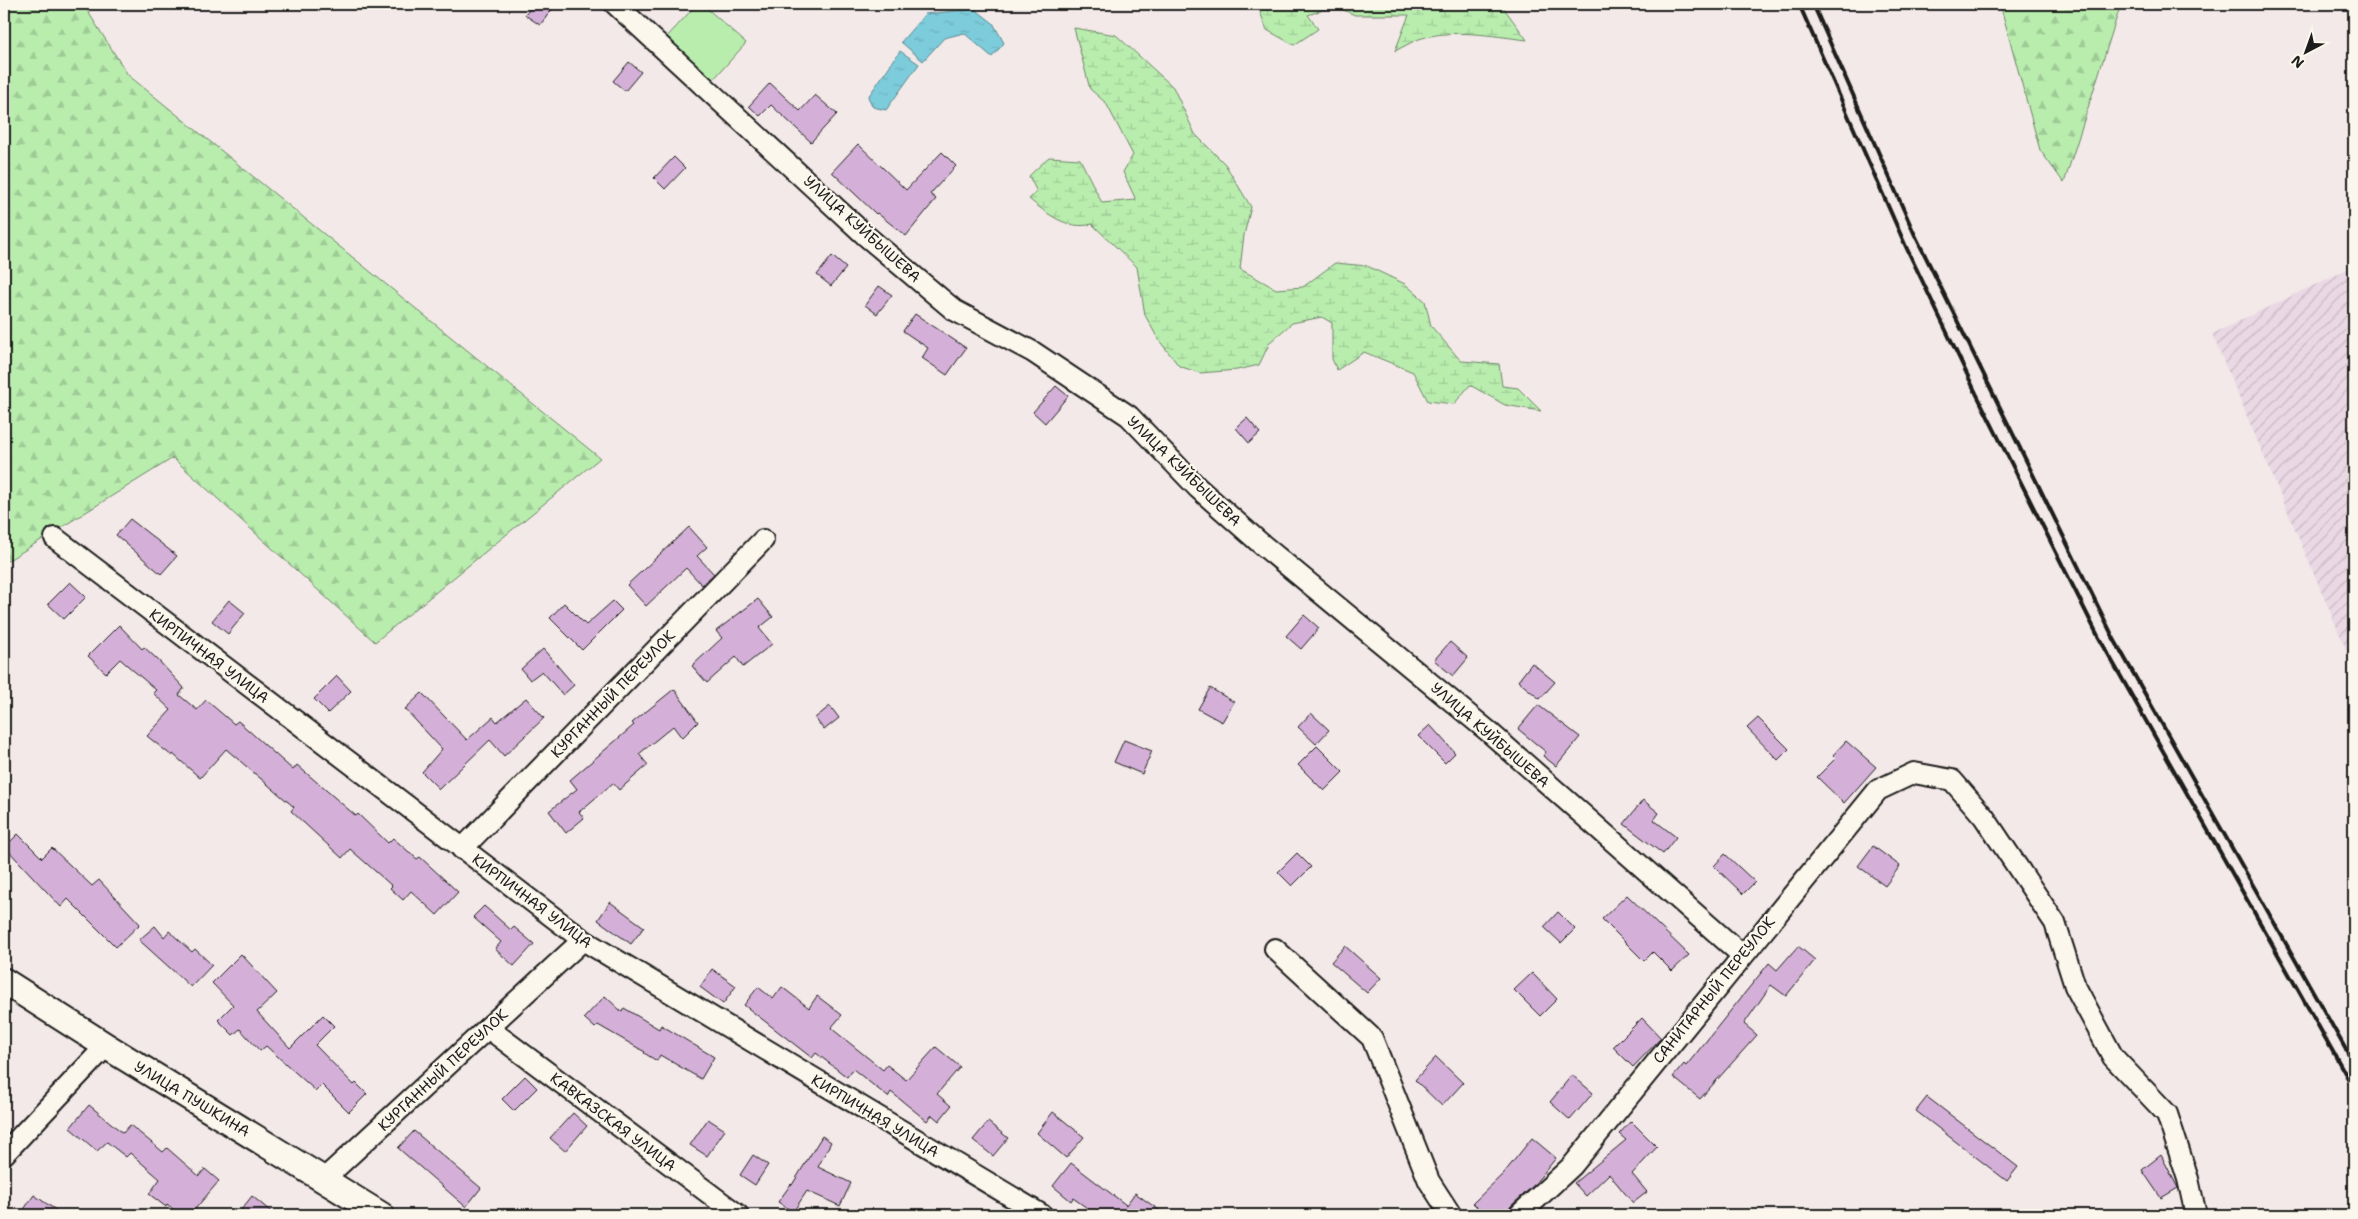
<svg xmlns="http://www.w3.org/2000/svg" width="2358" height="1219" viewBox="0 0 2358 1219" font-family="'Shantell Sans',sans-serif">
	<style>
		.industrial { fill: url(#industrial-furrows) }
		.forest { fill: url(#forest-firs); stroke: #6a8465 }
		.wetland { fill: url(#wetland-marsh); stroke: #6a8465 }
		.park { fill: #b9edae; stroke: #6a8465 }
		.water { fill: url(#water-ripples); stroke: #56868f }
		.building { fill: #d4b0d9; stroke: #1c1c1c }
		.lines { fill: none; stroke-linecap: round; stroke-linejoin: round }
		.minor-casing { stroke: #1c1c1c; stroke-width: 24 }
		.major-casing { stroke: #1c1c1c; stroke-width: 29 }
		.minor { stroke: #fbf7ec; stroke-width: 20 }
		.major { stroke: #fbf7ec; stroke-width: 25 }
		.rail { stroke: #1c1c1c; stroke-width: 4 }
		.labels { text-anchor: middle; stroke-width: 4.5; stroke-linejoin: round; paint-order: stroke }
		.street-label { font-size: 15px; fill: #1c1c1c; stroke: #fbf7ec }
	</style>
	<defs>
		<pattern id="industrial-furrows" width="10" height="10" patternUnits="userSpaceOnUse" patternTransform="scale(1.25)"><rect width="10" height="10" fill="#ead8e4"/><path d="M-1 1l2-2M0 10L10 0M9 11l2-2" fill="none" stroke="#c8b9c3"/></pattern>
		<pattern id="forest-firs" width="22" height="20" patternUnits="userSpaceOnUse" patternTransform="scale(1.25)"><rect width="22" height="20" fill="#b9edae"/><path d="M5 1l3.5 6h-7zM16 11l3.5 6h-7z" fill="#9ecb95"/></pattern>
		<pattern id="wetland-marsh" width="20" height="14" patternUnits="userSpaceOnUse" patternTransform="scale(1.25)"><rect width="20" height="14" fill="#b9edae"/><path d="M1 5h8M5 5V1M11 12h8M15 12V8" fill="none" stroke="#9ecb95"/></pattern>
		<pattern id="water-ripples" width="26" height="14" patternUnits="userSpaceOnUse" patternTransform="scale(1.25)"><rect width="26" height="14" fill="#7dccdb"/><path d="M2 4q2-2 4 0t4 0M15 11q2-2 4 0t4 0" fill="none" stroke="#6bafbb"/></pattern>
	</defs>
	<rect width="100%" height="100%" fill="#f3e9e8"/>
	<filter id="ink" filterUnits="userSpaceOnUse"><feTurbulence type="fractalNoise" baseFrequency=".02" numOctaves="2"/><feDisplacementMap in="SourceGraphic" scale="10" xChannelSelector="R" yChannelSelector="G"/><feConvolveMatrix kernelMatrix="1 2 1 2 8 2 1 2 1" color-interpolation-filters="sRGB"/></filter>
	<g filter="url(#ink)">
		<!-- industrial -->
		<polygon class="industrial" points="2354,266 2354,668 2212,334"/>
		<!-- forest -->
		<g class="forest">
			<polygon points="4,4 83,4 128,75 600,458 375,642 173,458 4,563"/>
			<polygon points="2000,4 2121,4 2064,183 2040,150"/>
		</g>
		<!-- wetland -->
		<g class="wetland">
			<path d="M1257,4h237l9,3 24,33c-34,-4 -75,-12 -108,-1 -8,3 -16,8 -24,12l14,-36h-54l-21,-9 -26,9 10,14 -24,16 -27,-15z"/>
			<path d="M1074,28l42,7 57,52 22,47 30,30 26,43 -7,28 -4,34 36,20 27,-2 32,-24 32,3 38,18 20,17 6,25 30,35 38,3 3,22 16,2 23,23 -36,-6 -35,-20 -16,19 -26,-3 -15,-29 -49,-20 -27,18 -5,-11v-36l-10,-6 -30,6 -22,19 -11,23 -22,5 -37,3 -21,-7 -21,-27 -13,-24 -8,-48 -45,-43c-24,7 -46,-11 -63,-25l8,-7 -8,-16 20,-19 31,2 22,44 34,-3 -13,-28 10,-17 -27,-52 -16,-14z"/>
		</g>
		<!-- park -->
		<polygon class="park" points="697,4 702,4 746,43 712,81 665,39"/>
		<!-- water -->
		<g class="water">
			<polygon points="975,9 993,23 1004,43 992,57 964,33 944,38 923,61 901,42 925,14"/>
			<polygon points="900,51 919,64 886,110 873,107 868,97"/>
		</g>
		<!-- building -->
		<g class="building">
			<polygon points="534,4 556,4 540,25 525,15"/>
			<polygon points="629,62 641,72 625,91 613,81"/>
			<polygon points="770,83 800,111 815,95 837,114 811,142 771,105 760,116 749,106"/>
			<polygon points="858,144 906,190 942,152 956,166 930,194 936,199 906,236 877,213 876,214 832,172"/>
			<polygon points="674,157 685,168 665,189 654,178"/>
			<polygon points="832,256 846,268 831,286 817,275"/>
			<polygon points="879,286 892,295 877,314 865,305"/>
			<polygon points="915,314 966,348 947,375 922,358 928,348 903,331"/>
			<polygon points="1056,386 1068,396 1045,423 1033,412"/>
			<polygon points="1247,418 1260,433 1249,443 1236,428"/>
			<polygon points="130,519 177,556 161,574 116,535"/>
			<polygon points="689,527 707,547 697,556 714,574 702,585 686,568 646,606 627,585"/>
			<polygon points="70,582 86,597 64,619 48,604"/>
			<polygon points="758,599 773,617 759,628 772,644 743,667 736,657 707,683 692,666 722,638 716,631"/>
			<polygon points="229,600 245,613 228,634 212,621"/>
			<polygon points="613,601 622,610 582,650 550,618 564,603 586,625"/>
			<polygon points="1304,615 1319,628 1301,649 1286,636"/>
			<polygon points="119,625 142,649 144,647 158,660 184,688 179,695 197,710 206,700 234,724 238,721 293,770 297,765 356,816 358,814 388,843 393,838 417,859 420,857 458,892 437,915 411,891 403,900 390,888 392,886 350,849 342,858 291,811 294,807 226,749 200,778 173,754 172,756 147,736 171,710 153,693 156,690 120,659 106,673 88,656"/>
			<polygon points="1450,642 1468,658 1453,676 1434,660"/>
			<polygon points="543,649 574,685 563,695 542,671 530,680 521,669"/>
			<polygon points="1532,663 1555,682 1540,699 1518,681"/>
			<polygon points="337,676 351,691 328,713 314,699"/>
			<polygon points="1210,688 1234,702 1222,722 1198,709"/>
			<polygon points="674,689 698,722 682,738 673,726 639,754 648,765 619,790 613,783 579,812 584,818 566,833 549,811 577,789 570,780 634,725 632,723"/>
			<polygon points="422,693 467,740 493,717 497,722 526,698 544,718 504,756 490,740 439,789 422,772 442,749 405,709"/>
			<polygon points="1538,705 1580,737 1556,766 1543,756 1546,752 1518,729"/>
			<polygon points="830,706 839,718 824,730 815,718"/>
			<polygon points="1311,713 1329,730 1316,744 1298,727"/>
			<polygon points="1758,718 1789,749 1778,760 1747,728"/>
			<polygon points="1430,725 1455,753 1445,763 1418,736"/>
			<polygon points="1124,740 1152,751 1142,774 1114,762"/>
			<polygon points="1846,741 1876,767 1844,803 1817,777 1836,758 1833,755"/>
			<polygon points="1317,746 1343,772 1324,791 1298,765"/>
			<polygon points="1643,800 1659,813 1654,820 1676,837 1663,854 1624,824"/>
			<polygon points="18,834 42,858 52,848 92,886 99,880 140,924 116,947 68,899 61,907 5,847"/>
			<polygon points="1873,846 1900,866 1885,886 1858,866"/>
			<polygon points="1297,853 1311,867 1292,886 1278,872"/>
			<polygon points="1725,854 1755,882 1743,894 1714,866"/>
			<polygon points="1627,895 1689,955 1672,971 1653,952 1644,961 1602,919"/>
			<polygon points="610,902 644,927 631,944 598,920"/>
			<polygon points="484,906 511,930 514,927 534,944 514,966 495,949 501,942 473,917"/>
			<polygon points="1558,912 1575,929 1561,943 1544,927"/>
			<polygon points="155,926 164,937 169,931 192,952 195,949 212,965 191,987 139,940"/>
			<polygon points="1345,946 1381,978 1367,993 1331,962"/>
			<polygon points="1798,946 1815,960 1786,996 1771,985 1744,1024 1757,1035 1700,1099 1673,1077 1684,1064 1686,1066 1769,963 1777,970"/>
			<polygon points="241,954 277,993 257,1012 290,1048 323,1015 334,1026 315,1045 354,1085 356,1083 367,1094 349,1112 322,1085 316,1091 266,1046 260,1051 240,1029 233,1035 218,1020 233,1005 212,983"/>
			<polygon points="712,969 736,986 723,1004 700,987"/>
			<polygon points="1532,973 1557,999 1540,1016 1514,990"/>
			<polygon points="758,987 773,999 782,987 809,1008 817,996 842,1015 831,1028 883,1070 887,1065 906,1080 936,1047 960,1067 937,1094 951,1106 939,1121 932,1115 927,1121 891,1092 888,1097 853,1069 847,1077 816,1053 812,1058 744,1005"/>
			<polygon points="605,996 622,1012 624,1008 659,1029 661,1025 714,1057 701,1079 660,1055 657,1061 644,1053 645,1052 598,1025 595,1028 584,1018"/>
			<polygon points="1642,1018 1661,1038 1633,1067 1613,1047"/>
			<polygon points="1436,1057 1463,1083 1442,1106 1415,1080"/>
			<polygon points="1572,1075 1593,1093 1570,1120 1550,1102"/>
			<polygon points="525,1076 537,1088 514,1111 502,1099"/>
			<polygon points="1927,1097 2018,1167 2007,1181 1916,1111"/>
			<polygon points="89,1105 123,1133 130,1125 163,1152 167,1148 199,1176 205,1169 219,1181 190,1215 180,1215 167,1204 166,1207 149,1194 160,1179 130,1153 126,1157 107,1142 97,1151 70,1128"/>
			<polygon points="1053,1112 1084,1137 1066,1158 1037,1133"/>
			<polygon points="573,1113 587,1126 565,1151 550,1138"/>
			<polygon points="708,1119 725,1130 707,1156 690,1145"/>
			<polygon points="1631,1121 1657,1147 1632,1174 1647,1192 1633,1203 1609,1174 1586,1196 1574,1183 1626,1140 1619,1134"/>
			<polygon points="988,1122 1008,1138 993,1156 973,1140"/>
			<polygon points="414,1131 481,1188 466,1207 398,1148"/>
			<polygon points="822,1136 831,1142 818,1167 851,1183 840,1206 807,1191 793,1212 778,1202 791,1184 792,1185"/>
			<polygon points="1532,1138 1556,1158 1533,1186 1511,1206 1507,1215 1485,1215 1473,1203 1504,1173"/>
			<polygon points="753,1155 768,1165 755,1185 740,1175"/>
			<polygon points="2161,1155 2178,1188 2161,1198 2142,1170"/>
			<polygon points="1071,1163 1126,1205 1135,1193 1166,1215 1097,1215 1073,1198 1071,1201 1053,1186"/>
			<polygon points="34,1195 63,1215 20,1215"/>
			<polygon points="252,1196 275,1215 237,1215"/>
		</g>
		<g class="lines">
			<defs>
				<g id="minor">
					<polyline points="615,4 865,235 954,310 1033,352 1129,416 1198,488 1259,542 1488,731 1742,955"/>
					<polyline points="55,538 583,940 1042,1215"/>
					<polyline points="462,849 763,540"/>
					<polyline points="1275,949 1372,1038 1429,1181 1451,1215"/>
					<polyline points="488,1028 738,1215"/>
					<polyline points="4,1154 106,1046"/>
					<polyline points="324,1179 583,940"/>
					<polyline points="1519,1215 1572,1166 1878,790 1914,773 1952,780 1984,817 2055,923 2075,986 2113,1057 2167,1114 2188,1179 2196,1215"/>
				</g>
				<polyline id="major" points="4,981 106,1046 381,1215"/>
			</defs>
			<!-- minor casing -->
			<use href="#minor" class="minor-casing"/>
			<!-- major casing -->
			<use href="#major" class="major-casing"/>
			<!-- minor -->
			<use href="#minor" class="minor"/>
			<!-- major -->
			<use href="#major" class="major"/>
			<!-- rail -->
			<g class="rail">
				<polyline points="1799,4 1907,249 1976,393 2098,636 2354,1089"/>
				<polyline points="1813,4 1914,233 2114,639 2354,1064"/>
			</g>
		</g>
	</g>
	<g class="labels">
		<!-- street labels -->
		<g class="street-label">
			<text transform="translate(862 229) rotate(42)" y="5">УЛИЦА КУЙБЫШЕВА</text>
			<text transform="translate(1184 471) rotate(44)" y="5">УЛИЦА КУЙБЫШЕВА</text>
			<text transform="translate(209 656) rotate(37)" y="5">КИРПИЧНАЯ УЛИЦА</text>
			<text transform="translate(613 694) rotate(-46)" y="5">КУРГАННЫЙ ПЕРЕУЛОК</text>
			<text transform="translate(1490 735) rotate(41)" y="5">УЛИЦА КУЙБЫШЕВА</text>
			<text transform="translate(532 901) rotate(37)" y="5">КИРПИЧНАЯ УЛИЦА</text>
			<text transform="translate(1714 990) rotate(-51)" y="5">САНИТАРНЫЙ ПЕРЕУЛОК</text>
			<text transform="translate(443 1070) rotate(-43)" y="5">КУРГАННЫЙ ПЕРЕУЛОК</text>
			<text transform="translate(192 1099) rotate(31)" y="5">УЛИЦА ПУШКИНА</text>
			<text transform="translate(875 1116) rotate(31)" y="5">КИРПИЧНАЯ УЛИЦА</text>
			<text transform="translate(613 1122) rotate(37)" y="5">КАВКАЗСКАЯ УЛИЦА</text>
		</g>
	</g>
	<!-- margin -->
	<rect width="2358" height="1219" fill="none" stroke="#fbf7ec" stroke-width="20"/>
	<rect x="10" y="10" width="2338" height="1199" fill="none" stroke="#1c1c1c" stroke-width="2" filter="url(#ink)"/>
	<!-- north arrow -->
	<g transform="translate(2306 52) rotate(221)" stroke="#fbf7ec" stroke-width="4" paint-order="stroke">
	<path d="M0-4L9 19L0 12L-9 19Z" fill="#1c1c1c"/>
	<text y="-8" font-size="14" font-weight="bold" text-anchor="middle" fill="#1c1c1c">N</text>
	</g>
</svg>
